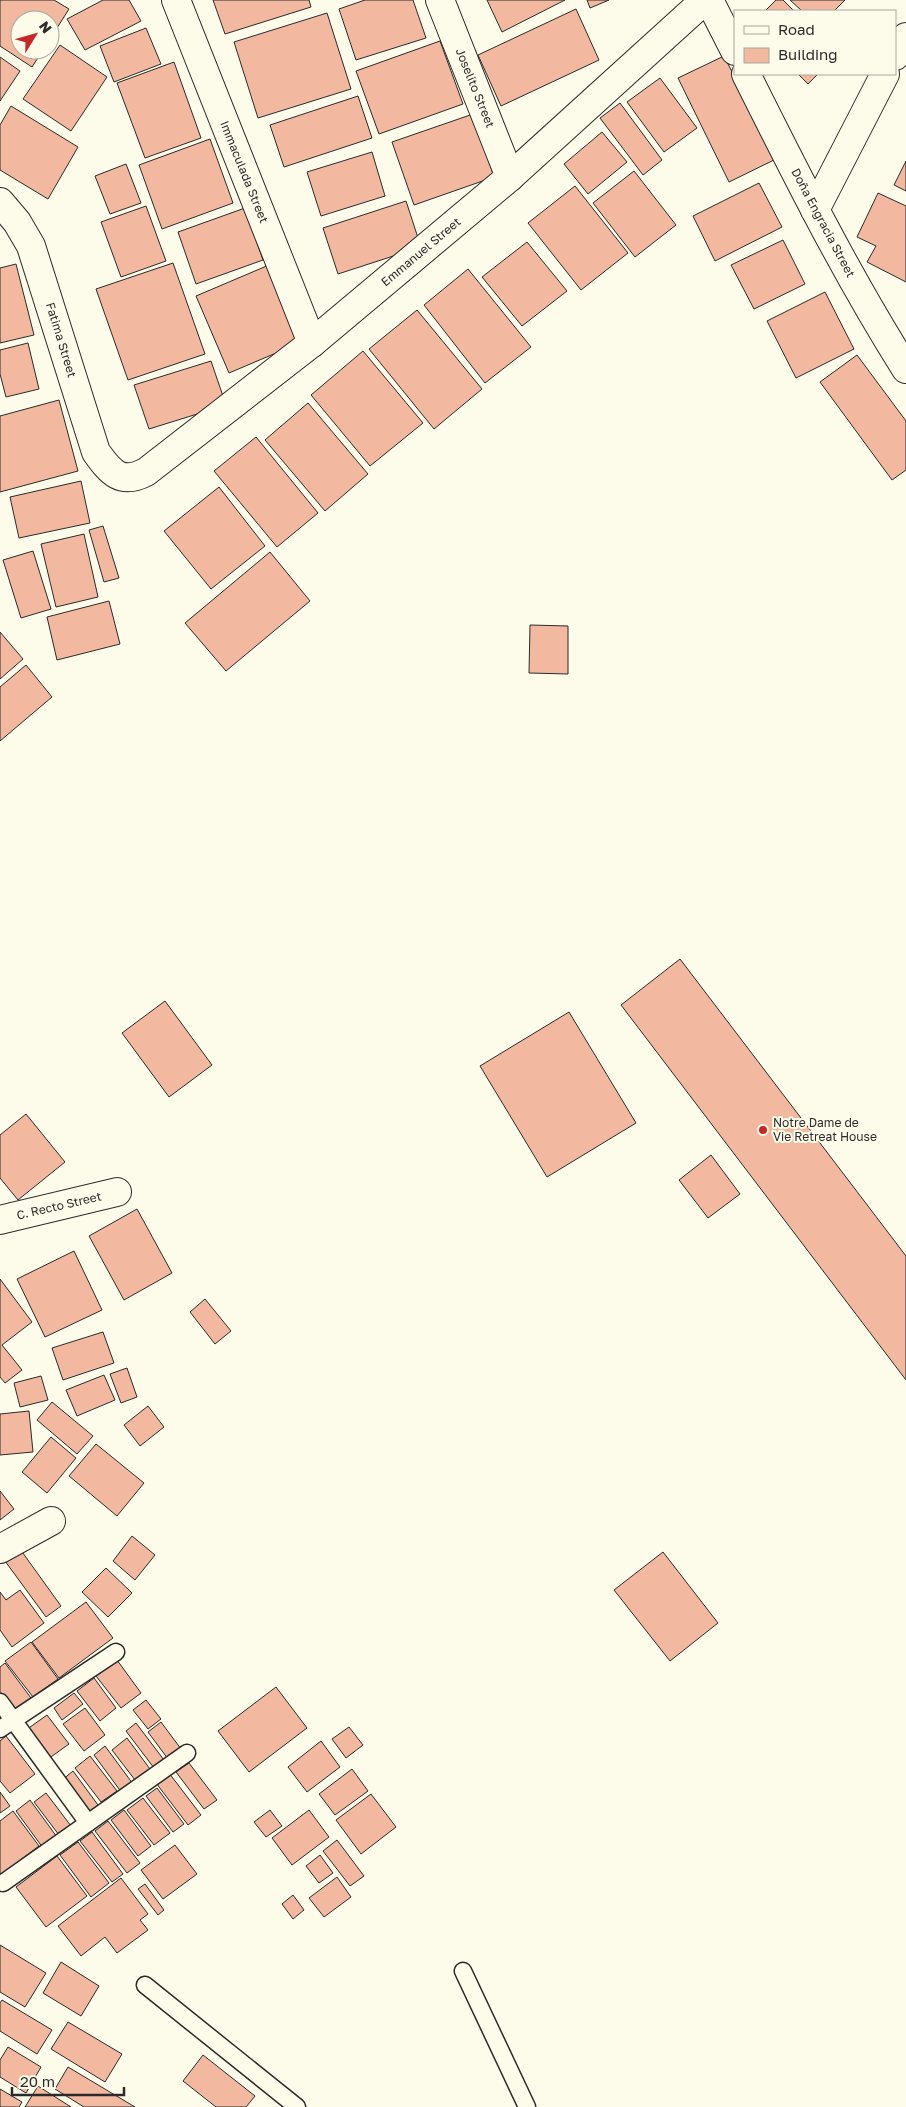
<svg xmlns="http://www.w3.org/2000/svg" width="906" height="2107" viewBox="0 0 906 2107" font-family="'Golos Text',sans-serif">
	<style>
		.building { fill: #f2b8a0; stroke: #2b2b2b }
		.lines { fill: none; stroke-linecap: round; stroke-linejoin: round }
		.service-casing { stroke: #2b2b2b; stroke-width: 19 }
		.minor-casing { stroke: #2b2b2b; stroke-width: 30 }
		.service { stroke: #fdfbea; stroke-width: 16 }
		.minor { stroke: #fdfbea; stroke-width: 28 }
		.poi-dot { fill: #c62828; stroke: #fdfbea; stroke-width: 2 }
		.labels { text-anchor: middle; stroke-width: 4; stroke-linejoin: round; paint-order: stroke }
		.street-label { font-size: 12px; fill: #2b2b2b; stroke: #fdfbea }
		.poi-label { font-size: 12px; fill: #2b2b2b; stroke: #fdfbea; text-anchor: start }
	</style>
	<rect width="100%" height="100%" fill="#fdfbea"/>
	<!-- building -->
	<g class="building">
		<polygon points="0,0 54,0 69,9 50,39 50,20 20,20 20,50 43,50 32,67 0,46"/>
		<polygon points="103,0 129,0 141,21 85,50 67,19"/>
		<polygon points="213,0 309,0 311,7 225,34"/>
		<polygon points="365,0 413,0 426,38 356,60 339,9"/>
		<polygon points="487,0 565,0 502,32"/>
		<polygon points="587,0 609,0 590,8"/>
		<polygon points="776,0 783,0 794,11 765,11"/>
		<polygon points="790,0 845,0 834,11 802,11"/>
		<polygon points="576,9 599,60 501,106 478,55"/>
		<polygon points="327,13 351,89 258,118 234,42"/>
		<polygon points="146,28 161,64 114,82 100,46"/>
		<polygon points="440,41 463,104 379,134 356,71"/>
		<polygon points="60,45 107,77 71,131 23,99"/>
		<polygon points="724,56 776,159 729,182 678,78"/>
		<polygon points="0,57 20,71 0,101"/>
		<polygon points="174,62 201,138 145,158 117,83"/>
		<polygon points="798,74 818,74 808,84"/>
		<polygon points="660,78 697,128 664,152 627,102"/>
		<polygon points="358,96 372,138 284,167 270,125"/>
		<polygon points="620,103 662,160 643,175 600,118"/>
		<polygon points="11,106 78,147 48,199 0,170 0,125"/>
		<polygon points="473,114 494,177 414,205 392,142"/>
		<polygon points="602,132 627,162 588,194 564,164"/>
		<polygon points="210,139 233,203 162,229 139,165"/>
		<polygon points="372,152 385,196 321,216 307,172"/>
		<polygon points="906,161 906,191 894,185"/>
		<polygon points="126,164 141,203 110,214 95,176"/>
		<polygon points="634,171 676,225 635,257 593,203"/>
		<polygon points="759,183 782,227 715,261 693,216"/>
		<polygon points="575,186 628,253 581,290 528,223"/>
		<polygon points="878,193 906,206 906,282 867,262 876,246 857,237"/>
		<polygon points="406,201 421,247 338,274 323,228"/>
		<polygon points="146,206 166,261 121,277 101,222"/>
		<polygon points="245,208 263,260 196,284 178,232"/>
		<polygon points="783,240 805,284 754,309 731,265"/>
		<polygon points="527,242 567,291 522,326 482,277"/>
		<polygon points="173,263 205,354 128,380 96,289"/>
		<polygon points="16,264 34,335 0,343 0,268"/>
		<polygon points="269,265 302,342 229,373 196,296"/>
		<polygon points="468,269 531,347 485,383 424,305"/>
		<polygon points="825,292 854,349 796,378 767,321"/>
		<polygon points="417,310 482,389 434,429 369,349"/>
		<polygon points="28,343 39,389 6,397 0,374 0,350"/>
		<polygon points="363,351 423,423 370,466 311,395"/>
		<polygon points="857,355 906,421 906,470 892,480 820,382"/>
		<polygon points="211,361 226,405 149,429 134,385"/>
		<polygon points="59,400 78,471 0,492 0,416"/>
		<polygon points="308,403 368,474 325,511 265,440"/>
		<polygon points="256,437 318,513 277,547 214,471"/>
		<polygon points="81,481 90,523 19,538 10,497"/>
		<polygon points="219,487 265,546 211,589 164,531"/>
		<polygon points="103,526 119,578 104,582 89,530"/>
		<polygon points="84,534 98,597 56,607 41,544"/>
		<polygon points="33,551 51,609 21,618 3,560"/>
		<polygon points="270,552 310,601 226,671 185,623"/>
		<polygon points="109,601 120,644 57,660 47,617"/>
		<polygon points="530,625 568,626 568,674 529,673"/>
		<polygon points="0,632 23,659 0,679"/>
		<polygon points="26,665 52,697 0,741 0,687"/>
		<polygon points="680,959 906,1256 906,1380 621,1005"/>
		<polygon points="165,1001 212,1065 169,1097 122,1033"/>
		<polygon points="569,1012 636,1123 547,1177 480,1066"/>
		<polygon points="26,1114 65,1162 18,1200 0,1178 0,1135"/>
		<polygon points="711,1155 740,1194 708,1218 679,1180"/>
		<polygon points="137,1209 172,1273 124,1300 89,1236"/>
		<polygon points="74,1251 102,1310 45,1337 17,1279"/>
		<polygon points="0,1279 32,1322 2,1345 22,1370 5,1383 0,1377"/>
		<polygon points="205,1299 231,1331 215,1344 190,1312"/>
		<polygon points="103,1332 114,1363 63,1380 52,1348"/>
		<polygon points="127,1368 137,1397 121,1403 110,1374"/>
		<polygon points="104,1375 115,1400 77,1416 66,1390"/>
		<polygon points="41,1376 48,1400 20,1407 14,1383"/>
		<polygon points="52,1402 93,1436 77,1454 37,1420"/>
		<polygon points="148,1406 164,1427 140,1446 124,1425"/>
		<polygon points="29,1411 33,1452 0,1455 0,1414"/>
		<polygon points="51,1437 76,1458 47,1493 22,1472"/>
		<polygon points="96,1444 144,1483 117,1516 69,1476"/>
		<polygon points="0,1491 14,1509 0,1520"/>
		<polygon points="132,1536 155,1555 135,1580 113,1561"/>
		<polygon points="20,1549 61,1606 46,1617 5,1561"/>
		<polygon points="663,1552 718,1623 670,1661 614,1590"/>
		<polygon points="106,1568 132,1593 108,1617 82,1592"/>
		<polygon points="20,1590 44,1623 12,1647 0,1630 0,1592 6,1600"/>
		<polygon points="86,1602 113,1638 59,1678 32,1642"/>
		<polygon points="31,1642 58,1679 33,1697 5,1661"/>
		<polygon points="117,1660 141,1693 121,1708 96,1676"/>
		<polygon points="5,1663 31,1698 13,1711 0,1693 0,1667"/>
		<polygon points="94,1678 116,1708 100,1721 77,1691"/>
		<polygon points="276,1687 307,1728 249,1772 218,1731"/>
		<polygon points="74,1693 83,1704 62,1720 54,1708"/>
		<polygon points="146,1700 161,1719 148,1729 133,1710"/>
		<polygon points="85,1708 105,1735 84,1751 63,1724"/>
		<polygon points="47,1715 69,1744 48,1759 26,1730"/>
		<polygon points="161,1722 184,1753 171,1763 148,1732"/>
		<polygon points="136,1723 164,1760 154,1768 126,1731"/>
		<polygon points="349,1727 363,1745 346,1758 332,1739"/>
		<polygon points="6,1736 35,1774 10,1793 0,1781 0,1741"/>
		<polygon points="127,1738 150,1769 135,1780 112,1750"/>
		<polygon points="321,1741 340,1767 307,1792 288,1767"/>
		<polygon points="105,1746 133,1784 122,1793 94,1755"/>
		<polygon points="90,1756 117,1791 101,1802 75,1768"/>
		<polygon points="189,1763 217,1800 204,1809 176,1772"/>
		<polygon points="352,1769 368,1791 335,1815 319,1794"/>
		<polygon points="73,1771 98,1805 86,1814 61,1781"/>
		<polygon points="169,1773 201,1815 188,1825 156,1783"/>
		<polygon points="157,1788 184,1824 173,1832 146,1796"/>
		<polygon points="0,1792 10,1806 0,1813"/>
		<polygon points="46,1793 71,1826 59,1835 34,1802"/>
		<polygon points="371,1794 396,1827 361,1854 336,1820"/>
		<polygon points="143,1798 170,1833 154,1845 127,1810"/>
		<polygon points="30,1800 57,1837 43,1848 16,1811"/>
		<polygon points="124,1810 151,1846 138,1856 111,1820"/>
		<polygon points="270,1810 282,1826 266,1837 254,1822"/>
		<polygon points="309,1810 329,1837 292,1865 272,1838"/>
		<polygon points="13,1811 39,1846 0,1875 0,1821"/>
		<polygon points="108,1821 140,1863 127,1873 95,1831"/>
		<polygon points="92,1832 123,1874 112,1882 80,1841"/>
		<polygon points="337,1840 364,1876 350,1886 323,1851"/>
		<polygon points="78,1842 109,1883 91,1897 60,1855"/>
		<polygon points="175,1845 197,1874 163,1899 141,1870"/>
		<polygon points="320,1855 333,1873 319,1883 306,1866"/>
		<polygon points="57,1856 87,1896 46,1927 16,1887"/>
		<polygon points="337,1877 351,1897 324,1917 309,1898"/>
		<polygon points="121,1878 148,1914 140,1920 148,1930 117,1953 105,1937 81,1956 58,1926"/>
		<polygon points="145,1884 164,1910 158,1915 138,1889"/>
		<polygon points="293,1895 304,1910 293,1919 282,1904"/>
		<polygon points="0,1945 46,1973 25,2007 0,1992"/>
		<polygon points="61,1962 99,1986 81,2016 43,1993"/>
		<polygon points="2,2000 52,2030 37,2054 0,2031 0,2003"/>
		<polygon points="68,2022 122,2054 105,2082 51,2049"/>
		<polygon points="8,2047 41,2067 26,2093 0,2077 0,2060"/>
		<polygon points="203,2055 255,2096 246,2107 216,2107 183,2081"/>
		<polygon points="68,2067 135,2107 84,2107 55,2089"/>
		<polygon points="38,2086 71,2107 25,2107"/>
		<polygon points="0,2089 22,2102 19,2107 0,2107"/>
	</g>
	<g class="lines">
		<defs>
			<g id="service">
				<polyline points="0,1702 88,1823"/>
				<polyline points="0,1729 116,1652"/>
				<polyline points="3,1883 187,1753"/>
				<polyline points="463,1971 527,2107"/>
				<polyline points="145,1985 297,2107"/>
			</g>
			<g id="minor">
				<polyline points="176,0 312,343"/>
				<polyline points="440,0 510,177"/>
				<polyline points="709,0 735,51"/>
				<polyline points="895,56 906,37"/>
				<path d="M746,74c50,100 100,200 160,295"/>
				<path d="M0,202l17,20 14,24 65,206c15,21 25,33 50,20l166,-129 198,-166 195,-177"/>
				<polyline points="815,210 885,74"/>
				<polyline points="0,1220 117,1192"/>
				<polyline points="0,1549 51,1521"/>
			</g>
		</defs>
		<!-- service casing -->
		<use href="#service" class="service-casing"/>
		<!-- minor casing -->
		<use href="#minor" class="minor-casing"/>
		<!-- service -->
		<use href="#service" class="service"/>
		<!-- minor -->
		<use href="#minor" class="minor"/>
	</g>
	<!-- markers -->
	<circle class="poi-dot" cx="763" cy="1130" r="5"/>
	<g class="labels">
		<!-- street labels -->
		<g class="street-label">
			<text transform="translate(475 88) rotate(68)" y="4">Joselito Street</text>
			<text transform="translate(244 172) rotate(68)" y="4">Immaculada Street</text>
			<text transform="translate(823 223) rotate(62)" y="4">Doña Engracia Street</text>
			<text transform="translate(421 252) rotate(-40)" y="4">Emmanuel Street</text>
			<text transform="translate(61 340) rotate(73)" y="4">Fatima Street</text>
			<text transform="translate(59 1206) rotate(-13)" y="4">C. Recto Street</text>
		</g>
		<!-- poi labels -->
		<g class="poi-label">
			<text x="773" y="1127">Notre Dame de<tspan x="773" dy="14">Vie Retreat House</tspan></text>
		</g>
	</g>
	<!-- legend -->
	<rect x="734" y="10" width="162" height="65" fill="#fdfbea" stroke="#a9a89e"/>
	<rect x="744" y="26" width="25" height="8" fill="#fdfbea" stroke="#a9a89e"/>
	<text x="778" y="35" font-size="15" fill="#2b2b2b">Road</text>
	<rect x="744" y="48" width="25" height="15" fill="#f2b8a0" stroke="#a9a89e"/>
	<text x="778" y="60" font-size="15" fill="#2b2b2b">Building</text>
	<!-- north arrow -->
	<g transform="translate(35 35) rotate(53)"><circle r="24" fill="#fdfbea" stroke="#a9a89e"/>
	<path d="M0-4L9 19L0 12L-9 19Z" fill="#c62828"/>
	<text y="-8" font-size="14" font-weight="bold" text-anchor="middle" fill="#2b2b2b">N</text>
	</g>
	<!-- scale -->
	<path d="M12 2087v8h112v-8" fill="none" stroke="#2b2b2b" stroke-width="2.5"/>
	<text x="20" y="2087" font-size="15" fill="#2b2b2b" stroke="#fdfbea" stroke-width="4" paint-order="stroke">20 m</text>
</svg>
